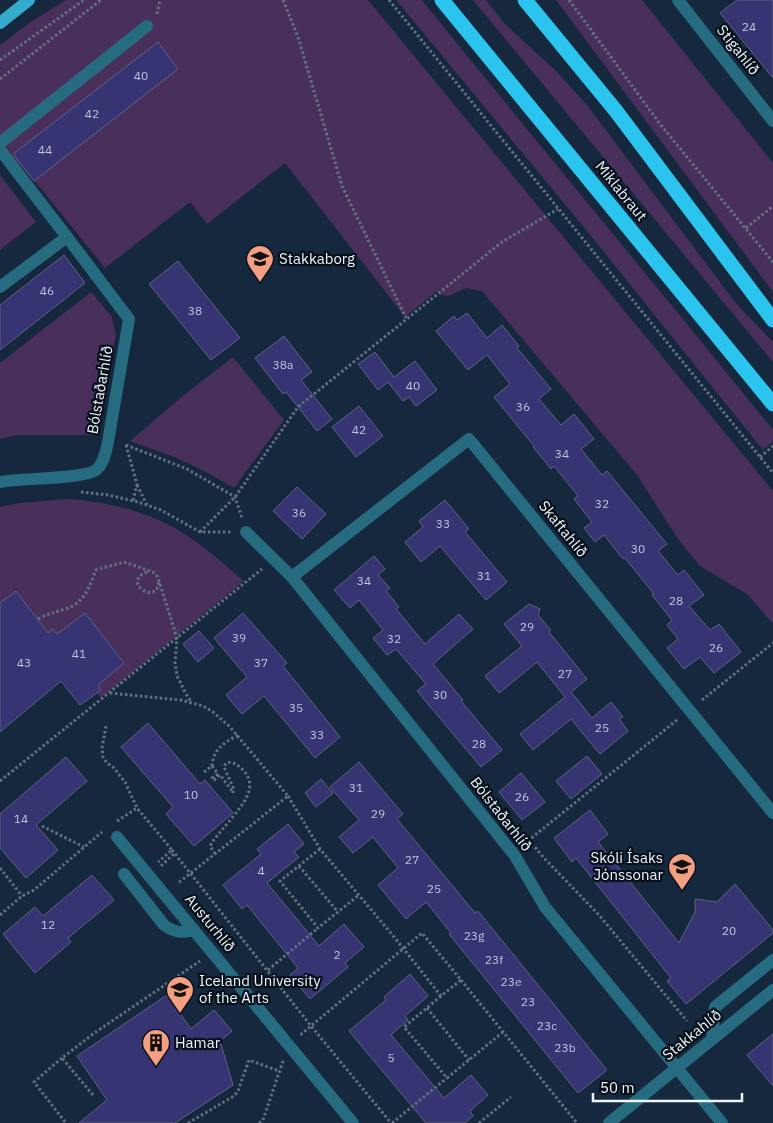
<svg xmlns="http://www.w3.org/2000/svg" width="773" height="1123" viewBox="0 0 773 1123" font-family="'IBM Plex Sans',sans-serif">
	<style>
		.green { fill: #492f5b }
		.building { fill: #363473; stroke: #606280 }
		.lines { fill: none; stroke-linecap: round; stroke-linejoin: round }
		.path { stroke: #627182; stroke-width: 3; stroke-dasharray: 2.5 2.5; stroke-linecap: butt }
		.minor { stroke: #276b80; stroke-width: 12 }
		.major { stroke: #34aacd; stroke-width: 12 }
		.highway { stroke: #2bc4ee; stroke-width: 15 }
		.labels { text-anchor: middle; stroke-width: 4.5; stroke-linejoin: round; paint-order: stroke }
		.number-label { font-size: 12px; fill: #c0c5db }
		.street-label { font-size: 15px; fill: #eef5fe; stroke: #08111a }
		.poi-label { font-size: 15px; fill: #eef5fe; stroke: #08111a; text-anchor: start }
	</style>
	<rect width="100%" height="100%" fill="#15283d"/>
	<!-- green -->
	<g class="green">
		<polygon points="66,0 368,0 773,491 773,624 747,594 700,566 678,539 637,475 482,291 466,288 449,296 440,295 437,291 405,317 285,163 207,224 190,202 105,268 42,190 0,143 0,45 29,23"/>
		<path d="M396,0h26c116,144 235,286 351,430v12l-10,8 -176,-219z"/>
		<polygon points="473,0 486,0 504,23 556,71 587,105 732,298 746,314 773,342 773,362"/>
		<polygon points="556,0 642,0 773,163 773,292"/>
		<polygon points="0,175 36,222 0,250"/>
		<polygon points="91,292 112,317 116,336 93,435 17,435 0,439 0,363"/>
		<polygon points="233,357 284,420 234,488 206,472 177,458 130,441 185,394"/>
		<path d="M64,499c39,1 86,13 119,34 22,14 41,31 61,48l-143,117 -4,-5 4,-3 -3,-5 26,-23 -39,-49 -28,21 -4,-5 -5,4 -32,-42 -16,12v-96l20,-4z"/>
	</g>
	<!-- building -->
	<g class="building">
		<polygon points="737,0 773,0 773,78 720,13"/>
		<polygon points="158,42 178,69 34,181 13,154"/>
		<polygon points="64,255 85,283 0,350 0,305"/>
		<polygon points="178,261 240,338 211,360 149,284"/>
		<polygon points="467,313 487,338 502,325 519,346 517,348 551,389 539,399 561,425 574,414 594,439 581,449 602,475 607,471 667,544 658,551 678,575 684,570 704,595 689,606 710,630 719,624 741,652 714,673 700,657 684,669 667,648 678,639 667,625 672,620 652,595 654,594 625,558 623,559 604,535 595,542 584,528 592,522 574,499 578,496 554,466 551,469 533,447 534,446 494,397 510,384 487,355 468,370 436,331 454,316 457,320"/>
		<polygon points="284,336 312,372 301,380 332,419 317,431 286,392 283,394 255,358"/>
		<polygon points="375,352 394,377 415,361 437,390 416,406 409,397 403,401 388,382 378,390 358,364"/>
		<polygon points="359,406 383,436 356,457 332,427"/>
		<polygon points="297,487 326,514 302,539 273,511"/>
		<polygon points="445,500 469,529 465,532 507,582 486,600 440,546 421,562 405,542 423,527 419,521"/>
		<polygon points="374,556 385,569 378,575 390,588 386,591 399,607 396,609 425,644 459,614 473,629 433,664 463,700 461,701 502,750 481,767 417,691 426,684 396,649 387,655 373,638 383,630 359,600 350,608 334,590"/>
		<polygon points="16,591 48,633 53,629 57,634 85,613 124,663 98,685 101,690 80,705 61,681 0,732 0,603"/>
		<polygon points="529,604 540,609 538,615 551,630 549,632 587,679 571,692 592,718 611,702 623,717 619,719 628,731 600,754 571,719 533,750 520,734 565,697 537,662 499,693 485,676 522,646 504,624"/>
		<polygon points="243,613 287,663 283,666 340,737 315,758 264,696 242,714 226,695 247,677 214,638"/>
		<polygon points="199,631 214,648 198,662 183,644"/>
		<polygon points="148,723 200,784 205,780 233,813 194,846 166,814 173,807 121,747"/>
		<polygon points="587,756 602,774 571,799 556,781"/>
		<polygon points="66,757 87,781 36,825 58,850 26,878 0,848 0,814"/>
		<polygon points="359,762 403,814 397,819 475,913 478,911 607,1070 578,1093 449,934 451,933 426,902 406,919 378,885 398,868 373,837 353,853 339,837 359,820 330,787"/>
		<polygon points="521,773 545,802 522,820 499,792"/>
		<polygon points="321,779 333,793 316,807 305,793"/>
		<polygon points="590,810 608,834 598,842 679,943 695,912 695,899 717,902 735,884 773,930 773,933 686,1004 667,981 671,978 576,858 572,862 554,838"/>
		<polygon points="288,824 304,844 294,852 299,857 267,883 319,946 344,924 364,947 345,963 348,967 310,999 290,975 298,968 247,905 242,909 223,885 261,854 257,849"/>
		<polygon points="92,875 114,900 68,938 71,942 35,973 3,934 35,907 43,916"/>
		<polygon points="410,974 428,996 405,1016 408,1020 391,1035 444,1098 471,1075 488,1095 470,1111 473,1116 465,1123 426,1123 349,1031 386,1000 384,997"/>
		<polygon points="167,995 191,1029 214,1010 232,1031 220,1041 233,1085 175,1123 79,1123 107,1100 77,1056"/>
		<polygon points="773,1034 773,1086 747,1055"/>
	</g>
	<g class="lines">
		<!-- path -->
		<g class="path">
			<polyline points="283,0 298,37 342,186 406,318"/>
			<polyline points="389,0 773,473"/>
			<polyline points="569,0 660,124 773,262"/>
			<polyline points="157,14 160,0"/>
			<polyline points="0,60 84,0"/>
			<polyline points="0,79 101,0"/>
			<polyline points="746,228 773,206"/>
			<polyline points="126,445 187,469 235,497 242,518"/>
			<polyline points="126,445 137,484 133,501"/>
			<polyline points="760,457 773,446"/>
			<polyline points="137,485 147,505"/>
			<polyline points="81,492 108,495 138,502 161,510 200,532 231,532"/>
			<polyline points="200,532 235,497 298,407 502,242 558,209"/>
			<path d="M147,572c-26,9 9,35 12,10"/>
			<path d="M38,619c11,-6 19,-7 30,-11 17,-6 22,-23 28,-38l28,-8 29,10 4,4 2,5 18,57 -2,25 2,13 9,18 5,8"/>
			<polyline points="110,693 181,700 203,706 213,712 230,727 288,796 177,884"/>
			<polyline points="702,700 773,643"/>
			<polyline points="677,720 529,840 544,858 599,915 687,1021"/>
			<polyline points="106,726 102,748 103,757 107,763 113,767 125,782 137,808 172,850 158,862"/>
			<polyline points="212,766 218,774 212,778 214,780 220,775 233,792"/>
			<path d="M204,772l8,-6c1,-17 12,-23 26,-31"/>
			<polyline points="0,781 262,569"/>
			<polyline points="288,796 320,849 395,938 441,996 461,980 422,933 299,1036"/>
			<polyline points="117,821 137,808"/>
			<polyline points="42,826 84,847"/>
			<polyline points="320,849 280,881 318,928 359,895"/>
			<polyline points="172,850 311,1026 391,1123"/>
			<path d="M215,854l-5,-8 3,-5c8,-11 34,-38 36,-50 2,-8 0,-15 -6,-21 -5,-5 -10,-9 -17,-7l-2,4 9,20v6"/>
			<polyline points="161,866 175,853"/>
			<polyline points="299,866 338,912"/>
			<polyline points="0,868 22,896"/>
			<polyline points="0,915 22,896 34,890 102,832"/>
			<polyline points="268,970 318,928"/>
			<polyline points="461,980 577,1123"/>
			<polyline points="441,996 404,1027 447,1078 503,1032"/>
			<polyline points="427,1008 469,1060"/>
			<polyline points="62,1058 34,1082 66,1123"/>
			<polyline points="93,1095 62,1058 93,1034 200,961"/>
			<polyline points="188,1123 234,1096 238,1091 249,1060 279,1071"/>
			<polyline points="259,1123 263,1120 283,1061"/>
			<polyline points="392,1123 447,1078"/>
			<polyline points="479,1123 511,1097"/>
		</g>
		<!-- minor -->
		<g class="minor">
			<polyline points="678,0 773,121"/>
			<polyline points="0,143 147,26"/>
			<polyline points="0,150 67,237"/>
			<path d="M0,287l67,-50 62,82 -21,123c-2,9 -4,22 -12,28 -12,9 -76,8 -96,12"/>
			<polyline points="246,532 292,577 515,856 545,907 722,1123"/>
			<polyline points="292,577 469,439 773,813"/>
			<polyline points="117,837 353,1123"/>
			<path d="M124,874l40,51c11,8 18,8 30,5"/>
			<polyline points="712,1039 715,1007 773,960"/>
			<polyline points="609,1123 773,990"/>
		</g>
		<!-- major -->
		<polyline class="major" points="0,23 29,0"/>
		<!-- highway -->
		<g class="highway">
			<polyline points="442,0 773,404"/>
			<polyline points="525,0 616,111 773,320"/>
		</g>
	</g>
	<!-- icons -->
	<defs>
		<symbol id="school-pin" viewBox="-11 -11 22 30"><path d="M0 17L-7.5 6A9.5 9.5 0 1 1 7.5 6Z" fill="#f39f83" stroke="#08111a"/><path d="M0-5L7-2L0 1L-7-2ZM-4 1L0 2.5L4 1V4Q0 6-4 4Z" fill="#111"/></symbol>
		<symbol id="university-pin" viewBox="-11 -11 22 30"><path d="M0 17L-7.5 6A9.5 9.5 0 1 1 7.5 6Z" fill="#f39f83" stroke="#08111a"/><path d="M0-5L7-2L0 1L-7-2ZM-4 1L0 2.5L4 1V4Q0 6-4 4Z" fill="#111"/></symbol>
		<symbol id="building-pin" viewBox="-11 -11 22 30"><path d="M0 17L-7.5 6A9.5 9.5 0 1 1 7.5 6Z" fill="#f39f83" stroke="#08111a"/><path d="M-4-6H4V6H1V3H-1V6H-4ZM-2.5-4.3h1.7v1.8h-1.7ZM.8-4.3h1.7v1.8H.8ZM-2.5-1h1.7V.8h-1.7ZM.8-1h1.7V.8H.8Z" fill="#111"/></symbol>
	</defs>
	<g fill-rule="evenodd">
		<use href="#school-pin" x="244" y="243" width="32" height="43"/>
		<use href="#school-pin" x="666" y="851" width="32" height="43"/>
		<use href="#university-pin" x="164" y="974" width="32" height="43"/>
		<use href="#building-pin" x="140" y="1027" width="32" height="43"/>
	</g>
	<g class="labels">
		<!-- number labels -->
		<g class="number-label">
			<text x="749" y="31">24</text>
			<text x="141" y="80">40</text>
			<text x="92" y="118">42</text>
			<text x="45" y="154">44</text>
			<text x="47" y="295">46</text>
			<text x="195" y="315">38</text>
			<text x="283" y="369">38a</text>
			<text x="413" y="390">40</text>
			<text x="523" y="411">36</text>
			<text x="359" y="434">42</text>
			<text x="562" y="458">34</text>
			<text x="602" y="508">32</text>
			<text x="299" y="517">36</text>
			<text x="443" y="528">33</text>
			<text x="638" y="553">30</text>
			<text x="484" y="580">31</text>
			<text x="364" y="585">34</text>
			<text x="676" y="605">28</text>
			<text x="527" y="631">29</text>
			<text x="239" y="642">39</text>
			<text x="394" y="643">32</text>
			<text x="716" y="652">26</text>
			<text x="79" y="658">41</text>
			<text x="24" y="667">43</text>
			<text x="261" y="667">37</text>
			<text x="565" y="678">27</text>
			<text x="440" y="699">30</text>
			<text x="296" y="712">35</text>
			<text x="602" y="732">25</text>
			<text x="317" y="739">33</text>
			<text x="479" y="748">28</text>
			<text x="356" y="792">31</text>
			<text x="191" y="799">10</text>
			<text x="522" y="801">26</text>
			<text x="378" y="818">29</text>
			<text x="21" y="823">14</text>
			<text x="412" y="864">27</text>
			<text x="261" y="875">4</text>
			<text x="434" y="893">25</text>
			<text x="48" y="929">12</text>
			<text x="729" y="935">20</text>
			<text x="474" y="940">23g</text>
			<text x="337" y="959">2</text>
			<text x="494" y="964">23f</text>
			<text x="511" y="986">23e</text>
			<text x="528" y="1006">23</text>
			<text x="547" y="1030">23c</text>
			<text x="565" y="1052">23b</text>
			<text x="391" y="1062">5</text>
		</g>
		<!-- street labels -->
		<g class="street-label">
			<text transform="translate(738 50) rotate(52)" y="5">Stigahlíð</text>
			<text transform="translate(621 191) rotate(51)" y="5">Miklabraut</text>
			<text transform="translate(100 390) rotate(-80)" y="5">Bólstaðarhlíð</text>
			<text transform="translate(563 529) rotate(51)" y="5">Skaftahlíð</text>
			<text transform="translate(501 814) rotate(52)" y="5">Bólstaðarhlíð</text>
			<text transform="translate(210 923) rotate(51)" y="5">Austurhlíð</text>
			<text transform="translate(692 1035) rotate(-39)" y="5">Stakkahlíð</text>
		</g>
		<!-- poi labels -->
		<g class="poi-label">
			<text x="279" y="264">Stakkaborg</text>
			<text x="663" y="863" text-anchor="end">Skóli Ísaks<tspan x="663" dy="17">Jónssonar</tspan></text>
			<text x="199" y="986">Iceland University<tspan x="199" dy="17">of the Arts</tspan></text>
			<text x="175" y="1048">Hamar</text>
		</g>
	</g>
	<!-- scale -->
	<path d="M593 1093v8h149v-8" fill="none" stroke="#eef5fe" stroke-width="2.5"/>
	<text x="600" y="1093" font-size="15" fill="#eef5fe" stroke="#08111a" stroke-width="4" paint-order="stroke">50 m</text>
</svg>
